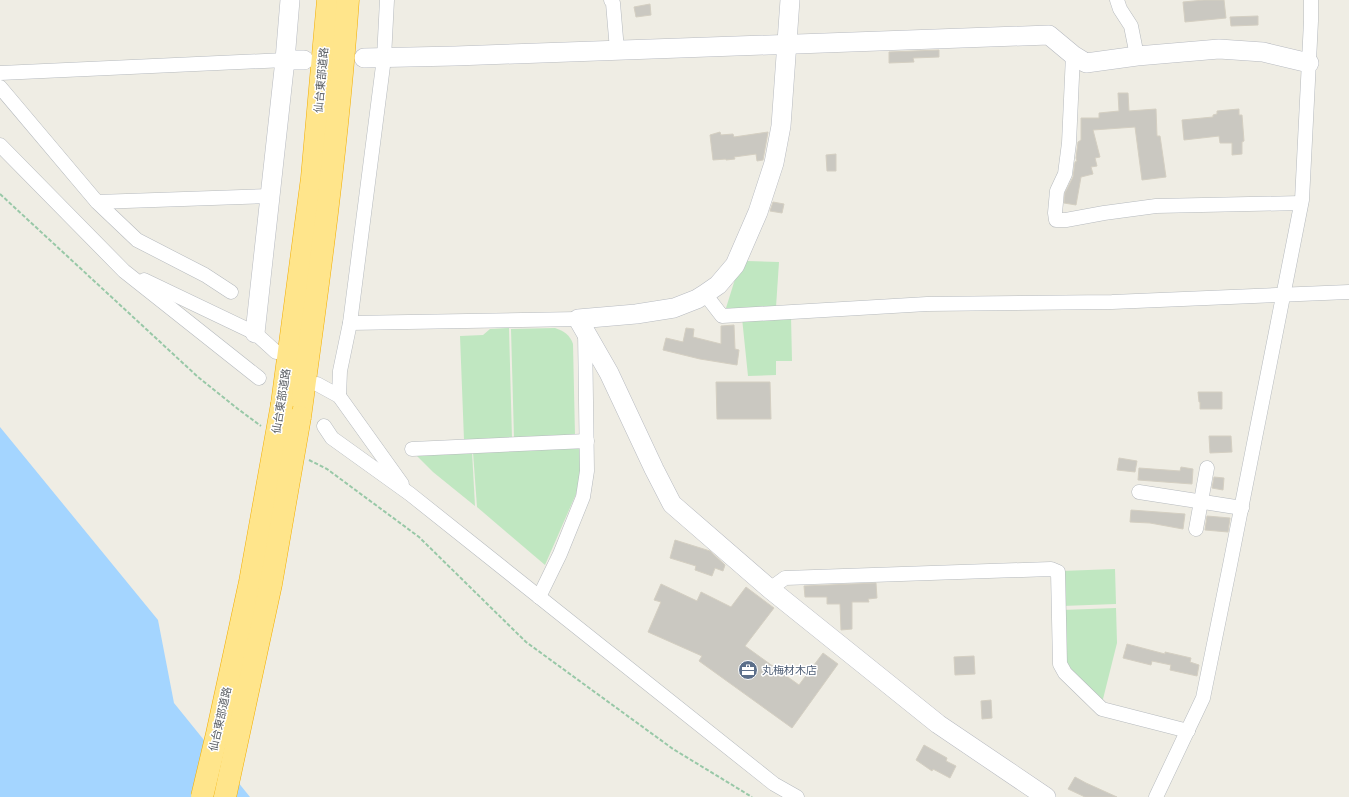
<svg xmlns="http://www.w3.org/2000/svg" width="1349" height="797" viewBox="0 0 1349 797" font-family="'Noto Sans','Noto Sans JP',sans-serif">
	<style>
		.green { fill: #c0e7c1 }
		.water { fill: #a4d5ff }
		.building { fill: #cac8c1; stroke: #d4cfc2 }
		.lines { fill: none; stroke-linecap: round; stroke-linejoin: round }
		.street-casing { stroke: #b6babe; stroke-width: 15 }
		.secondary-casing { stroke: #b7bac0; stroke-width: 20 }
		.highway-casing { stroke: #f3ae00; stroke-width: 23 }
		.path { stroke: #98c8a7; stroke-width: 2; stroke-dasharray: 4 2; stroke-linecap: butt }
		.street { stroke: #fff; stroke-width: 14 }
		.secondary { stroke: #fff; stroke-width: 19 }
		.highway { stroke: #ffe58b; stroke-width: 22 }
		.highway-bridge-casing { stroke: #f3ae00; stroke-width: 23; stroke-linecap: butt }
		.highway-bridge { stroke: #ffe58b; stroke-width: 22 }
		.labels { text-anchor: middle; stroke-width: 3; stroke-linejoin: round; paint-order: stroke }
		.street-label { font-size: 11px; fill: #5c6065; stroke: #fff }
		.service-label { font-size: 11px; fill: #4e5e75; stroke: #fff; text-anchor: start }
	</style>
	<rect width="100%" height="100%" fill="#efede4"/>
	<!-- green -->
	<g class="green">
		<polygon points="747,261 779,262 776,307 730,310 726,308 736,276"/>
		<polygon points="791,316 792,361 776,361 776,375 748,376 742,318"/>
		<polygon points="509,328 512,439 464,440 460,336 483,335 490,329"/>
		<path d="M555,328c9,3 15,7 18,16l2,92 -61,2 -3,-109z"/>
		<polygon points="576,448 581,450 580,478 576,494 545,565 477,507 473,452"/>
		<polygon points="472,452 475,506 433,472 415,454"/>
		<polygon points="1115,569 1116,604 1062,606 1061,571"/>
		<polygon points="1116,608 1117,643 1102,703 1066,667 1062,610"/>
	</g>
	<!-- water -->
	<polygon class="water" points="0,427 158,620 174,703 250,797 0,797"/>
	<!-- building -->
	<g class="building">
		<polygon points="1204,0 1224,0 1226,18 1185,22 1183,2"/>
		<polygon points="650,4 651,15 636,17 634,7"/>
		<polygon points="1258,16 1258,25 1231,26 1230,17"/>
		<polygon points="939,50 939,57 913,58 914,62 889,63 889,52"/>
		<polygon points="1118,93 1128,93 1129,111 1156,109 1157,136 1160,136 1166,177 1142,180 1135,127 1093,130 1100,157 1095,158 1097,166 1091,167 1093,174 1081,177 1076,205 1064,203 1065,193 1073,177 1075,162 1077,161 1076,158 1078,142 1081,140 1081,118 1099,118 1099,113 1119,111"/>
		<polygon points="1239,109 1239,115 1242,115 1244,141 1242,142 1242,154 1232,155 1232,143 1220,143 1219,136 1184,140 1182,120 1213,117 1213,115 1217,114 1217,111"/>
		<polygon points="720,132 721,135 733,134 734,137 768,132 763,160 757,161 756,154 734,157 735,159 726,160 726,159 713,160 710,135"/>
		<polygon points="836,154 836,171 827,171 826,155"/>
		<polygon points="773,202 784,204 782,213 770,211"/>
		<polygon points="734,325 735,349 739,350 737,365 700,359 663,350 666,338 683,342 686,328 694,329 693,337 721,344 721,326"/>
		<polygon points="716,382 770,382 771,419 717,419"/>
		<polygon points="1198,392 1222,392 1222,409 1200,409 1200,402 1199,402"/>
		<polygon points="1209,436 1231,436 1232,452 1210,453"/>
		<polygon points="1119,458 1137,461 1135,472 1117,470"/>
		<polygon points="1181,467 1193,469 1192,484 1138,480 1139,468 1180,471"/>
		<polygon points="1214,477 1224,478 1223,490 1212,488"/>
		<polygon points="1131,510 1185,514 1183,529 1150,523 1130,522"/>
		<polygon points="1207,516 1230,518 1228,532 1205,530"/>
		<polygon points="675,540 710,551 725,565 723,571 715,568 712,576 695,570 696,566 670,558"/>
		<polygon points="876,583 877,598 868,599 869,602 852,602 852,629 841,630 840,604 827,604 827,597 805,597 804,586"/>
		<polygon points="661,584 697,601 701,592 731,607 746,587 774,608 745,646 799,685 823,653 838,664 792,728 699,661 702,656 648,632 661,602 654,600"/>
		<polygon points="1127,644 1165,654 1165,652 1191,658 1190,662 1199,665 1197,676 1170,670 1171,665 1152,661 1151,665 1123,658"/>
		<polygon points="974,656 975,674 955,675 954,657"/>
		<polygon points="991,700 992,718 982,719 981,701"/>
		<polygon points="924,745 947,758 946,761 956,766 950,778 933,769 932,771 916,760"/>
		<polygon points="1075,777 1086,783 1117,797 1085,797 1068,789"/>
	</g>
	<g class="lines">
		<defs>
			<g id="street">
				<polyline points="611,0 613,3 617,50"/>
				<polyline points="1117,0 1120,9 1131,26 1137,56"/>
				<polyline points="1073,55 1069,143 1065,174 1057,191 1055,213 1056,220 1066,220 1104,213 1156,206 1301,203"/>
				<polyline points="0,73 285,60"/>
				<polyline points="0,87 97,202 270,196"/>
				<polyline points="0,145 124,271 259,378"/>
				<polyline points="97,202 137,240 205,275 231,292"/>
				<polyline points="144,280 255,333 276,352"/>
				<polyline points="705,294 722,316 927,304 1112,302 1349,292"/>
				<polyline points="350,323 578,319"/>
				<polyline points="317,384 339,396 402,484"/>
				<polyline points="339,396 340,371 350,323 384,58 387,0"/>
				<polyline points="324,426 332,438 410,494 774,784 797,797"/>
				<polyline points="412,449 587,441"/>
				<polyline points="1139,492 1242,508"/>
				<polyline points="1196,529 1207,468"/>
				<polyline points="770,589 785,578 1051,569 1058,572 1060,664 1065,673 1102,709 1188,731"/>
				<polyline points="539,597 560,554 583,497 587,471 585,331"/>
				<polyline points="1156,797 1203,698 1230,565 1302,200 1311,21 1311,0"/>
			</g>
			<g id="secondary">
				<polyline points="790,0 781,126 774,163 758,212 735,265 718,285 705,294 697,299 674,308 636,314 578,319 609,373 654,469 672,504 770,589 938,724 1046,797"/>
				<polyline points="364,58 455,56 1049,35 1073,55 1086,63 1137,56 1219,49 1263,52 1309,63"/>
				<polyline points="285,60 304,60"/>
				<polyline points="255,333 285,60 290,0"/>
			</g>
			<g id="highway">
				<polyline points="282,404 312,178 328,0"/>
				<path d="M300,417c19,-138 38,-277 48,-417"/>
			</g>
		</defs>
		<!-- street casing -->
		<use href="#street" class="street-casing"/>
		<!-- secondary casing -->
		<use href="#secondary" class="secondary-casing"/>
		<!-- highway casing -->
		<use href="#highway" class="highway-casing"/>
		<!-- path -->
		<g class="path">
			<polyline points="0,194 198,377 238,409 261,426"/>
			<polyline points="309,460 327,469 419,537 526,642 673,749 752,797"/>
		</g>
		<!-- street -->
		<use href="#street" class="street"/>
		<!-- secondary -->
		<use href="#secondary" class="secondary"/>
		<!-- highway -->
		<use href="#highway" class="highway"/>
		<defs>
			<g id="highway-bridge">
				<polyline points="202,797 217,734 250,582 282,404"/>
				<polyline points="225,797 271,584 300,417"/>
			</g>
		</defs>
		<!-- highway-bridge casing -->
		<use href="#highway-bridge" class="highway-bridge-casing"/>
		<!-- highway-bridge -->
		<use href="#highway-bridge" class="highway-bridge"/>
	</g>
	<!-- icons -->
	<defs>
		<symbol id="office-disc" viewBox="-11 -11 22 22"><circle r="9.5" fill="#5c6f8a" stroke="#fff"/><path d="M-6-3h4V-5.5h4V-3h4V5H-6ZM-1-4.5V-3h2v-1.5ZM-6 0V1H6V0Z" fill="#fff"/></symbol>
	</defs>
	<g fill-rule="evenodd">
		<use href="#office-disc" x="737" y="659" width="22" height="22"/>
	</g>
	<g class="labels">
		<!-- street labels -->
		<g class="street-label">
			<text transform="translate(321 80) rotate(-85)" y="4">仙台東部道路</text>
			<text transform="translate(281 401) rotate(-81)" y="4">仙台東部道路</text>
			<text transform="translate(220 719) rotate(-77)" y="4">仙台東部道路</text>
		</g>
		<!-- service labels -->
		<g class="service-label">
			<text x="762" y="674">丸梅材木店</text>
		</g>
	</g>
</svg>
